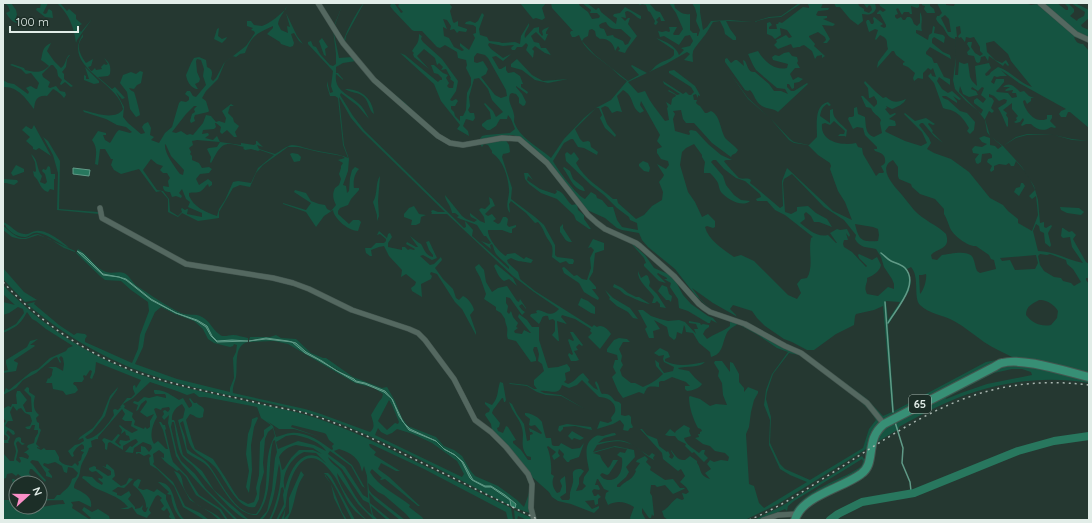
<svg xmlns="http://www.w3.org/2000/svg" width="1092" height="523" viewBox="0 0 1092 523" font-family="Quicksand,sans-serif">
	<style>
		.green { fill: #155441; fill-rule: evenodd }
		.water { fill: #28775e; stroke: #609a87 }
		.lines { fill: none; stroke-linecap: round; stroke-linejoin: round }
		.stream { stroke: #609a87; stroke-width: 1.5 }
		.river { stroke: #28775e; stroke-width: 8 }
		.minor-casing { stroke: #44554f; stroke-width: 6 }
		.primary-casing { stroke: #44554f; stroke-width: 10 }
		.minor { stroke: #546860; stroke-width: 5 }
		.primary { stroke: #378f75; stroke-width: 8 }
		.rail { stroke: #aab7b1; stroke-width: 1.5; stroke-dasharray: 2 4; stroke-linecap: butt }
		.labels { text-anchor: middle; stroke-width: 4; stroke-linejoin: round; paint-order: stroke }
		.shield { fill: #1c2e27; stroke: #a7b4ae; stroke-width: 1 }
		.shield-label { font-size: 11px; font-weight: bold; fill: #e2ede8 }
	</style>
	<rect width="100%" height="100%" fill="#253831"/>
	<!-- green -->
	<g class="green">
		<path d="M5,3h6l5,7 1,5 -1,2 2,6c-5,0 -9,-5 -12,-10l4,-2 -2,-5z"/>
		<polygon points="41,3 48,3 43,13 45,14 47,13 48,10 49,9 52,11 53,18 45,17 36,10 37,8 40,8"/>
		<path d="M57,3h3l7,8 2,-2 7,6v4l6,5 -5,3 4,5 11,-13 -15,21 -1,3c-2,-16 -7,-29 -19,-40z"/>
		<path d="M287,3c0,7 -8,13 -9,21l3,6 7,3 -1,-7 3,1 -4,-14 11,23 6,8 -4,-3 -5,-8 -3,1 3,9 -1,3 -3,1 -9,-3 -1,-2 -13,-8 6,-6v-2c-17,8 -21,9 -28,27l-5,1 -4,3 -3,-1 -8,6 -7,17 -12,12 -4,7 4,3 3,10 -1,1 -13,3 -1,3 1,3 -4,2 -1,-2 2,-7 3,-2 -1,-3 3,-3h-3l-8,8 -14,18 4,1 5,-2 6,4 3,-1 3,1 10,-12 3,-8 5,1 5,6 3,-1 6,2 1,-5 -4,-7 9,-7 3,2h-4l-2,7 5,5 1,4 5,4 -4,6 2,5h-3l-7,-7 -5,4 -2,-2 1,-5 -5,-4h-1l1,4 -2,2 -11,1 -1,4 6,-1 1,2 -4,3 8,2 4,-4 3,6 21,3v-2l13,2 2,-1v-3h1l6,6 -6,-2 2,4 16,5c6,-3 11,-8 17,-9 7,0 15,4 22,5 11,3 23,3 34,8l-5,-13 -5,-47 -3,-2h-5l-3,-10v-5l3,12 3,-1 -2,-6 2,-15 -25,-27v-2l3,-1 2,5 3,1 4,7 10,11 3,1 3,-2v-10l-3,-25 6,29 14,-1 3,4 -13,2 -7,4v6h2l5,6v1l-7,-6c-2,17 11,19 22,29 5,4 8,10 11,16l-11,-13 -17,-13 -1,2 13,21 11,14 100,98 2,-1 -1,-6 1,1 7,8 -1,6 37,33v-2c-4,-5 -9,-8 -13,-13 -2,-3 -2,-6 -4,-10l-2,1 1,4 -10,-8 8,3 2,-1 -5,-7h-2l-7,-11 -19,-7 -1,-1 2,-1 -4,-3h-3c-1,-8 -7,-12 -7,-18l17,21 4,3 8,3 3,-2 -6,-3 -1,-2v-2l10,8 5,2 -1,-6 -5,-7 2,-2 4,1 5,-5 -1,-7 3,2 3,7 -3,1 -7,7 3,2 4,-2 4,5 -3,2 5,3 2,-1 3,-6h3l2,2 -1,6 2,2 7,-2v2l-4,2v4h-2l-8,-3h-14c-1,7 11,23 18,26l1,-2 8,-1 9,6 2,-2 7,3 -2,3c-9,-2 -11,0 -20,-5l-4,2 1,3 10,9 2,7 15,12 57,36 2,-2 3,2c5,-3 11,2 14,7l-11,15 -12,-12 4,-4 -2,-2 1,-2 -16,-10 -13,-4 -1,2 6,7 -10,-3 2,20h-1l-6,-6 3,-4v-10l-2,-2 -4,1 -1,-4c-8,-1 -5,4 -9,8l-9,-8 1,-2 6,-1 -1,-2 2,-1c9,2 13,8 21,-1l-25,-17 -21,-16 -66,-62h-16l1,-1 -1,-2 2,-1 5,2h7l-83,-81 -11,-13 -12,-21 5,48 5,14 -1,12 -5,14 3,1 1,7 2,-2 1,-13 2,-8 3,-3 4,2c-5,5 -6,13 -5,19h5v2l-8,9 -3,6 -8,3 -2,3v3l11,10 4,-4h6l2,2 -3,9c-9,0 -24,-12 -25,-21l-9,6 -8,11 -10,-15 -23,-8v-1l23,7 5,-7 -17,-11 1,-2 11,3 5,8 8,3 6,1 2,4 4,2 5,-6c-3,-6 -4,-10 -1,-17l4,-3 2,-6 -2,-5 2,-6v-2l2,-3 -5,-3 7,-2 -3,-2 -23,-4 -21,-5h-10l-25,18 -7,8 -6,14 -10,-2 -7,3 -14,24v6l-21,3 -16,-8 -4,4 -10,-5v-13l-7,-8 -5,1 -17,-23 -18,5 -7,-4 -3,-5 2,-6h-2l-6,-10h-5l-2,16 -3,-1c1,-9 3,-16 -3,-24l6,-9 8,2v2h-3l2,5 5,3c3,-4 5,-10 9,-13l11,3 2,-1 -6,-5 -9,-2 -11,-6 -22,-7 -1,-2c11,3 33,11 40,-1 -4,-27 -62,-42 -40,-75v3c-8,8 -3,18 3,26l7,-4 -2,7 -3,1 3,4h1l3,-3 1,2 6,-1 -1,-2 3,-3 2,1 2,-1 -4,-6c6,5 7,8 6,16l-2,2 -10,1 14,12 3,-2 10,11 -3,1 -6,-7 8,15 -1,10 5,6 13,11 4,-1 -3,-6 2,-3 4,-2 3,6 -1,7 4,2 -3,3 8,3 6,-10 7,-6 7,-24 2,-2 5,1 3,-2v-3l-4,-3 2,-3h3l3,5 3,1 10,-12 -3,-9 1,-7 -3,-9 -4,-1 -1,2 1,11 3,7 -1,3 -4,2 3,5h-2c-6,-2 -9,-8 -10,-14 3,-6 4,-11 8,-17l5,-1 7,3 1,7c7,3 5,7 4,12l2,2 3,-3 8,-15 22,-17 9,-13 -1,-2 -3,-1 2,-2 -6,-2v-5h4l3,4 8,1c10,-4 16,-10 24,-17zM197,140l23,2 -3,5 -8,1 -2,1 4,8 -1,5 1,1c2,-3 3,-6 5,-9 8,-14 15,-10 28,-7l-1,1 2,2 6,-1 7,2 2,-1 14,5 -16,13 -7,15 -13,-2 -5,1 -8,18 -6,9 -2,7c-12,-4 -23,-9 -28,-20v-3c4,-1 6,0 10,-1 4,-1 6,-6 9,-8l1,3 3,-2v-3l-4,-3 -9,6 -3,-6 4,-5 9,-1 3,-4 -3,-2 -7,1 -3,-5 -7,-3v-4l-2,-2 1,-2 -2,-4 4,-3 -1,-4zM165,144l1,1 5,11 13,14 -1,5 -3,-1c-6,-8 -16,-21 -15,-30zM151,159l6,5 6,2 -3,4 3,3h4l3,5 -2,3 1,6 -6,-1c0,5 3,6 7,6l2,5 4,-1 5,2 1,-2 -3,-3 3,-4 4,10 4,3 -2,5 14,6v4l-15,-3 1,-5h-1l-2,1 -3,-2 -1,1 1,3 -4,4 -8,-5 -1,-12 -6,-8 -6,-1 -14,-20z"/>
		<path d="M343,3l-8,22 9,15c1,-6 15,-33 20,-37l-18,33 -1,6 33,39 26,21 31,29 11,8 11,4h12l10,-3 3,-4 4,-1 24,-2 5,-4 -4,-10 -3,-4 -1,4h-7l-4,7 -6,4h-3l-5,-4v-2l5,-4 4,-1 -1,-7 -6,-8 1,-1 8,8 3,6 7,-5 -11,-12 -4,-11 -9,-11 -5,1 -5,18 1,9 -2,4 2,3h4l1,5 -2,3 -7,-2 -3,7 5,5 1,5 -12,-7 3,-4 -19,-24 -7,-17 -34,-31 5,2 33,27 2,-2h2v-2l-4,-4 -4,-1 -3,-8h3l9,8 5,2 -2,3 3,5 -2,3 2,2h4l1,-6 -4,-3 1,-1 -5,-9 -5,1 2,-3 -4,-4 -2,2 -2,-7 -11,-9 -7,7 12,13 -15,-12 -1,-3 1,-1 -2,-2c4,-7 7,-7 7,-17l4,3 -1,-1 -1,3 2,3 19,17 16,22 -2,10 -6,9 2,1 4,-2 2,2 -3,5h-4v3l3,3 1,4 5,5v-5h3l3,-6 1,-17 4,-8v-7l-5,-10 1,-3 -1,-5 -8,-2 -1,-6 -12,-7 -5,3 -3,-1 -15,-16h-8l-2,-1 -19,-20 -3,-4 1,-2h4l6,9 2,-1 -5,-6 1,-1 -1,-2h51l3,4 -2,4 3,11 1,1 4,-2v5l9,3v1l-1,2 -7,-1 -2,2 -3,-4 -4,1 1,-4 -4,-6 -4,-1 4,10 -4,-2 1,9 5,2 5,9 8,4 2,-1 -4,-4v-3l9,7 6,-12 -2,-4 3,-1v-6l-3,-2 -8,-1 1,-2 4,-1 5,2 3,-2 4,-8 2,2 -5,14 1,6 7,2 2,4 10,1 3,1 13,-1 5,2 1,-8 8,-13c1,5 -6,9 -4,15l9,-10 5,-1v5l3,4 1,-1 -1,-4 2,-2 5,-2 -3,5v2h2l-3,7 -9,-9 -5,4 3,6 5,1 2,5h5l5,7 -6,-2 -10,-7 -3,3 2,2 -1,7 -7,-8 2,-5 -2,-2 -4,4h-5l-2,3h-3l-1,-2 3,-3 -11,1 -14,-3 -1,2 3,4 12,9 8,-4 -8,7 -7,-5 -4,1 7,12h2l5,-3v4l2,3 6,-1 6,4 3,8h-2v3l7,5 -1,2 -11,-8v1l6,7 4,8 -1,3 -2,1 -4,-3v-5l-3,-4 -4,-1 -2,1c-3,8 3,13 4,21 1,3 -1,6 1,9 5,14 25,24 36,34l13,-19 20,-21 12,-10 15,-8 16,-19c-7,-4 -11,-9 -17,-14 -11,-9 -26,-17 -31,-32l-4,2h-3l-2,-4 1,-2h2l-21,-23 -1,-5h28v2l9,7 4,7 7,-1 1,-2 -3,-3h-7l1,-3 -9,-7h5l9,7 2,-2h1l2,4 15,12 1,-6 -4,-2 1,-2 6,-1 5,-6 16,9v3c-5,-1 -8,-7 -14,-8l-2,1 1,6 -5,-1 4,4 3,-3h2l-2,6 9,12 -10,13 -2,4 -7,-2 2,-2 -2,-3 -3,5c-1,-8 -8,-13 -15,-12l-4,-3 -1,-5 -3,-2 -3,1 -1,6 -4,2 -2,3 13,14 33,26 11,-6 -8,-9 1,-1 15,8c5,-2 6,-5 10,-8 6,-5 12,-4 17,-10v-5l-18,-12c9,3 20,8 23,17l5,-5 -3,-2 9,-2 3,-5 -3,-6 -5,1 -6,9 -15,-9 -4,1 -2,-6 4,1 4,-1 3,1 1,-1 -1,-4h8l-4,7 1,1h5l4,-6 -7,-16 -7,-10h5l1,5c5,4 8,7 15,6v16l3,3h4v3h1l2,-6 -4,-9 1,-6 -2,-7 -3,-5h8v9l3,18 4,-3 4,-6 19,-1 23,2 16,-5 12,-1 18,-13h3l-21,14 -12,1 -16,4 -27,-1 4,8 6,8v3h-3l-8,-6 -1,-5 -4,-8 -7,1 -6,10 22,40 19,26 22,20 20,21 4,3 15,3 8,-8c0,-12 -3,-32 11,-35l3,3 -2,1 -2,-2c-5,3 -6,7 -7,12l10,7v-13l3,-1c0,2 0,5 1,7 2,4 10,11 13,14l-1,7 -1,-1h-7l2,-2h4l1,-3 -11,-10 -4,4 -5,-2 -3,1c-2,18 20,22 34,19l2,4 4,1 1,6 13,22 3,-3h4l1,-1 -3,-6 2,-1 2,-2c1,-8 -3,-10 -10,-12l-1,-2h3v-2l-12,-12 -2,-7 -6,-1 -4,2 -5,-10 1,-2h3l2,-1v-8l3,-1 1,7 7,3c1,9 0,17 9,20l8,-4 -2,-10 1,-3c-3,-5 -8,-6 -10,-12l-5,-1 -5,-11h2l11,11 3,-3v-3l-3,-5 -4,2h-1l-1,-10 -4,-5 1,-2 11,11 7,6 3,-1c8,6 10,6 20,2 -2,5 -9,8 -14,10l-6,-3 1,2 -2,1 5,6 5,-2 1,1 -7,5 6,2 1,4 -1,1h-6l-4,5 1,1 19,9 16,5 6,-3 -5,-11 -18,-18 1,-1 10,8 11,-3 9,6 -2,1 -4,-2 -1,1 5,7 -1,1 11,11 -9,-7 -11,-13h-2l-2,2 10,13 2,5 -4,6 7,4 17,6 18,13 21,26 13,7 5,6 10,8v4l14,8 6,-16 -2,-19 -4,3 -3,-3 6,-6c-4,-10 -11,-21 -19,-29l-2,5h-3l-2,-3 -3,2 -7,-1 -5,2v4l-3,2 -1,-2 2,-4 -5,-4 1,-3 4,-1v-3l-2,-2 -8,1 -1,8 -3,2 -2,-1 -1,-4 4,-5 -6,-1 -1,-4 3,-3 7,1 5,-3 -5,-2 -3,-4 5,-2 6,2v7l5,1 3,3 4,-3 -12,-10 -3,-4 -2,-12 -7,-9 -12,-10 -11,-12 -2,-9 3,-23 -1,-18c-8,-2 -8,-6 -12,-12 -3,-3 -5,-4 -7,-8l1,-3h2l3,-3 -5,-10h9v2l8,1 1,-3h70l6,2 6,-1 -1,-1h2l35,31 16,7v1l-15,-5c2,5 4,7 9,7l6,7v77l-19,-16h-2l-2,5h-5l-2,-3 2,-3 5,-2 -47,-26 -18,-13 6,6h-6l-4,1 -3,-1 -3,6 3,2 2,-5h8v3l-5,6 -3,3 1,1 11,1 4,5 5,-1 -1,-4h-4l1,-3 -7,1 -1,-1 5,-3h-7c7,-6 12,0 17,5l4,-1 5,5 5,2h-3v3l-4,3 -2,-4 -2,1c1,7 9,19 17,19 2,0 5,0 7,-1v-4h5v3l-2,3 6,6 -1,1 -4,-1c-7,5 -14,3 -20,-3h-5l-4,2 -1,-1 3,-5 -1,-2 -3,4 -4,1 -2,-1 3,-2 -1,-2 2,-2 -6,-7v-6l-9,7 4,3 -1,2 2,3v8l-1,1c-3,-7 -5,-13 -9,-19l8,-5 1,-3 -3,-1 -5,2 -5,-5 -5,-2v3l3,1 2,3 -3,7 3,3 -2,2 -3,-2 -4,8 5,17 13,10 13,-9 11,-3 27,1 18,4 17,2 -17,-1 -18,-5h-27l-11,3 -13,8 19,21 12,19 4,14 2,23 4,-1v5l2,1 5,-3 1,1 -4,7 3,12 -1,2 -5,-4 -1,-10 -4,-2 -1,-5 -3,-2 -3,7 5,20c15,0 30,9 45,12l-11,-16 -2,-10 -7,1 -2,-2 1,-8h1l6,4 3,-1 4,4 -3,4 1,2 12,21 3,2v14h-3v2l3,4v90l-64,-15h-14l-10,2 -21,9 -96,50 -17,-19 -27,-22 27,20 16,17 9,-4 -9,-106 -9,4 -18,4 -1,2 -1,9 -18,9 -22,16h-7l-15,-8 -8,-3 -19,-13 -8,-8 -5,-7 -19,-6 -3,4 6,6 1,4 -1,-3 -23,-13 -21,-15 8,11 14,13 -1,-1 -17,-15 -21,-27 -27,-22 -6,-7 -3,-7 -17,-3 -5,-2 -12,-10 -20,-9 -37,-47 -27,-24 -8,-3 -8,1 -34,7 -11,1 -12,-3 -10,-6 -60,-53 -35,-42 -9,-14zM945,15l4,4 2,13h-3l-7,-14zM606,22c3,7 8,7 15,7l10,9 -3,6 -3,1 -2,-4 -9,-4 -1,-2 -6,1 -3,-7 -4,-1 -1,-3 3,-2zM960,26l1,7 -3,3 1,2 2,-1 4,5 1,-5 4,1 4,-1 6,10v4l3,3 -3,2 -5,-3 -4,-6 1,-5h-4l-1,2 3,5 -3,3 1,3 6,1 2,6 2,1 2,-1 1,-5 4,-1 3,5 1,-5 14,10 2,-3 3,3 1,-1 -3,-5 -4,3 -7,-3 -8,-8 -1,-9 8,-2 14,13 3,7 21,26c-13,-4 -21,-16 -34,-20l-7,5 -2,3 -3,1 -1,-2 6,-6 -2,-5 -14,3 2,20 -5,-5 -2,-4 -2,-14 -4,1 -5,-2 -1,13h-3l1,-18 -1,-20h2l-1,-10zM707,32l22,40 19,27 22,19 19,22 5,3 14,2 10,10 12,8 1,3 -1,3 8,22 7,11 7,18 -19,-9 -46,-43 -5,13 1,25 -3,2 -26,-22 -4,-3 1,-3c-4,-3 -7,0 -12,-2 -1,-1 -14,-15 -15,-17l2,-1h6l-11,-5 -13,-11 -12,-13 -5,-1 -2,1 1,3 -1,1 -14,-4 -2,-12 2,-5 -2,-3 8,-1 2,9 3,4h8l18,20 19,14 1,-2 4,-2 2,-3c-3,-4 -8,-7 -12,-11 -6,-8 -5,-23 -15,-28l-4,2h-2l-5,-7 -2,-1 -2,-2 1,-3h-3l-1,-5 3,-1 2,4v-3l2,1v-1l-5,-9 -21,-16 -5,1v2l22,14 3,5 -3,3h-2l-3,-3 -3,2 -20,-13 1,3 16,10 -3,1 -8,-5 -1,1 8,4 -1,2h-1l-2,2 -1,6 -5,-3 2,5 -1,1 2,12 -4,1c-8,-11 -14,-17 -20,-30l-7,2 -10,-11 38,-18 21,-12 3,2 -6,6 9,2c0,-3 -1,-6 0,-10 0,-3 11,-15 14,-20zM477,53l8,2 3,3 18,32 1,6 -6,2 -6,-3 -14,-18 5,-3 2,-5 -5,-8 -6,2 -3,-1v-5zM960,86l3,8 6,3 9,-2 -2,-4 -5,-2 1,-2 6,4 4,-4 2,1 -3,7 5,4 -3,4 -6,-5 -3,2v3l9,7 -2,4 -22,-22zM623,90c12,7 7,16 17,23l4,-2 -4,-6 1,-4 19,34 -3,6 5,6 -5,2v4l4,6 7,2 1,4 -3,4 -9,-5 7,11 -1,2 -4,5 4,10 -1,8 -10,6 -8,9 -8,4 -18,-16 -1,-4h-4c-13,-12 -28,-19 -37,-36l3,-4 -5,-7 -3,3 -4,-3 -2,2 1,7 25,24 13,10 13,13 12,9 1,3 7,3 1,7 -16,-3 -5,-7 -4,-13h-5l-6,-7 -5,-2 -1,-3 -5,-3 -6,7c-7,-2 -28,-30 -32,-38l11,-18 7,-4h2l5,8 6,1 13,7 1,-3 -7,-5 -1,-5 -2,-1 -5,1 -3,-3 -5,-10 21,-21h3l3,7 -2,3 5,10 10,9 1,-2 -9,-11 -6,-16 4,-2 3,1 4,6 5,-2 5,1 -5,-16zM694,144l8,11v2l3,5 -1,7v4h6c3,3 6,6 8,10 1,3 1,6 3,9 6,7 21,16 29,9l-9,-1 -7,-5 -8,-10 -3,-9 -12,-14 2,-2h3l8,9 12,9 9,3 15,13 1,3 -5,2 1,2h10l8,9 10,5 28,22 -2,1c-3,13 3,29 -4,40l-6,1 -4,5 4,9 -4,6 -9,-4 -34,-34 -13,-6 -7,2c-10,-7 -26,-17 -29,-30l2,-1 6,2 2,-1v-6l-7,-7 -6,3 -7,-15 -7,-10 -8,-27 2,-13 4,-4zM893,160l5,7v9l1,3 12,5 1,3 8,7 15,5 9,10v5c3,5 4,9 6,14 3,7 18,19 26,18l13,9 2,4 3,1 2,9 -16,4 -3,-2c-2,-4 -2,-9 -4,-13 -4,-9 -23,-4 -31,-3l-5,5 -5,-1 -1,-4 2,-2c10,-6 17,-6 13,-19 -9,-9 -23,-14 -32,-24 -4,-5 -8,-10 -12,-15 -7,-8 -26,-27 -9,-35zM792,174l32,33 20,13 12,15 -1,4c5,9 11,8 21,10l5,8 3,10 8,12 2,5v5l-6,-2 -10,9 -11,-2c-4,-8 1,-10 0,-16 6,-2 13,-7 14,-13l-4,-8 -5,3 -13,-6 -1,1 1,3 8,8 -1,1 -14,-15 -8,-5 -1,-3 1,-4h4l-2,-7 3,4 1,-2 -3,-6 -7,1 -3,-1 -7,4 7,10h-1l-8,-8c-11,3 -20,-6 -28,-12l5,-4 -1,-5 2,-2 5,4 3,6h5l13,5 -5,-8 -11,-6 -8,-7 -11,1v4l-6,3 -6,-2 -2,-29 1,-4zM855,224l18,3 5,2 1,6 -1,6c-16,1 -19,0 -23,-17zM1040,254l7,1 3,-1 16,6 1,4 6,5 8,13 -7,4 -3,-3 -8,-2 -2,-3 -7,-1 -10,-6 -4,-6 -2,-9zM1036,255l2,8 -3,6h-2l-18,1 -5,-10 -8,1 -2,-3zM911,267c9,10 2,31 9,38 9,9 24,10 34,16 11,6 20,14 30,21 9,6 19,10 28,15l-26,5 -92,49 -6,-86 21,-34 2,-9 -4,-13zM926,274c1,5 -2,16 -6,20l-1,-19h3zM1039,300c7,-1 16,5 19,11l-1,7 -6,7c-10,2 -19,-2 -25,-10 0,-9 6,-11 13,-15zM886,301l14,1 -12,18z"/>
		<polygon points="520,3 546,3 542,8 545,18 542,20 536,18 533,19"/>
		<polygon points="637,3 649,3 656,11 660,12 665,21 661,21 660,17 659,17 656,20 658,22 656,25 654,24 655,21 650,12 648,11 646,5 642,4 640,5"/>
		<polygon points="807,3 823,3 821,8 829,8 828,10 818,11 816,15 818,16 827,16 827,18 823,19 835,24 833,26 822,25 830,39 827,43 823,43 826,40 825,37 818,32 809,36 809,37 815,44 814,46 825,56 822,58 822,55 817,56 815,59 812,51 804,45 801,46 800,47 798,47 793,48 791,44 778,49 774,45 777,42 776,40 786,35 789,38 792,37 787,30 780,28 781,35 775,39 772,36 767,34 767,23 770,22 772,25 769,27 769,29 777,29 776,24 778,24 779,22 782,23 803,7 809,8 809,6"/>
		<path d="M834,3h24l1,3 5,3v2l5,2 3,-3 -1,-4 -2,-1 -2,3 -4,-5h12l1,5c-2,7 -8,7 -14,6l1,7 -5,4 -8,-6 -10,-12h-4z"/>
		<path d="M879,3h40v4l-2,1 -6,-2 1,8h-2l-1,-2h-5l-2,3 -4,-7 -2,1 2,5 -3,1v2l2,2 4,-2 2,3h2l2,-3h3l2,2 2,5 3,2 3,-3v-11c4,7 0,12 2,19l-6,-1v3l12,7 1,-5 3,-2 1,-7 2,1 -1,6 9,2 2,2 -1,6 -10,-6 -2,2v4l11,9 7,3 1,4 -21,-12 -4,5v2l6,4 2,5h3l7,14 6,2v6l-11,-8 -2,4 5,8 6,4 4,-2 9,8 -2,1 -6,-4 4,5v2l-11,-7h-4l1,2 5,2 12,11 7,2 8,9 -1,8 -4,4 -3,-3 2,-3c-4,-7 -9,-14 -16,-17 -3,-2 -6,-1 -10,-3l-9,-25 -6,-7 3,-3 1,3 4,1 -3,-9 -2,2 -3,-2 -5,5v6l-5,-1 -4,3 -1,-3 2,-5 -7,-6 -5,-2v-2l2,-1 -9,-7 -2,-4h-2l-15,17 1,-6 10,-13c-2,-8 1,-10 -8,-14l-4,5 -1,-1 3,-9 -3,-1 -6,3 -3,-10 1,-2h2l2,4h2l1,-2 -1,-4 1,-1 9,7 -3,2 4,2 2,-1v-2l-6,-11h-3v-1l3,-3 3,2 3,-2 -6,-4z"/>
		<polygon points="922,3 930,3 930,6 934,9 935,13 927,13 924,9 925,6 922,5"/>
		<polygon points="1043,3 1057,3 1066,10 1068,10 1068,7 1064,3 1068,3 1074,9 1074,12 1070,16 1077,21 1078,19 1084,16 1085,12 1071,3 1075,3 1089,10 1089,18 1081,25 1082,27 1089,30 1089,38 1076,32"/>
		<polygon points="219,28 218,36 222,39 227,37 226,39 222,43 214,39 217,29"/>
		<polygon points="322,38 328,47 325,49 326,56 324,55 319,41"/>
		<path d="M51,43l-4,8 7,10 7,7c5,-3 4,-9 8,-13h1l-3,4 -1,8 -4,5 2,2v5l9,7 -2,1 -6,-5 -4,3 -1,-1 2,-4 -4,-4 -1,-6 -4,-5h-2l-9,9 1,3 7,5 -2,5 2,1 6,-2 4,5 5,1 1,3 -2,3c-2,-3 -8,-8 -11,-9l-6,7c-10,-1 -12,4 -13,13 -8,-10 -16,-23 -31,-22v-7l5,3 6,1 14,10 1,-2 -3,-4c7,-4 5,0 11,1l2,-6 -8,-10 -5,1 -5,-5 -11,-4 2,-1 12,4 1,2c10,2 16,4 24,-4l-5,-4 -3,-2c2,-8 1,-13 10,-17z"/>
		<path d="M758,51c6,10 16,20 29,17l1,-4 -15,-4 -1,-3 3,-2 4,1 5,-3 5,-1 3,4 5,1 1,4 -1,2 3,5h-5l-5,6 3,6 5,-3 5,2 -4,3 -5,1v5l-2,1 -3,-5h-2v3l4,4h3l13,-8 1,1 -30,28c-5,-4 -11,-3 -16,-6 -7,-4 -7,-11 -12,-16l-2,1 -3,-1 -20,-28v-3l2,-1 4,5 4,-3h2l7,6 -1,-6 2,1c3,5 3,12 10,11l14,12 5,7h7l7,3 -3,-5 -8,-1 -21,-18 -3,-5 -5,-11z"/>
		<polygon points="517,59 532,75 543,81 568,79 548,83 535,80 522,70 511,67 511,64"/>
		<polygon points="85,67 99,81 99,83 94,84 84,80 84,75 86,76 86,79 89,79"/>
		<path d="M140,71l3,1 -2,11 -4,2 -3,4 -5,-1c1,2 3,3 5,4 1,2 6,20 6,23l-4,2 -6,-8 -3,-17 -7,-9 3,-8 8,-3 5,2z"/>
		<path d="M345,89c16,0 27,9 29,25 -5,-3 -5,-12 -10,-17 -5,-5 -13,-4 -19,-8z"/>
		<polygon points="34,125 51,156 39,148 36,150 33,149 33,147 26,141 30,137 22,130 26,126 31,129 32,129"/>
		<polygon points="43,137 48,141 60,161 59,209 98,212 99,214 57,210 58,173 53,155"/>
		<path d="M505,139l4,6 1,7 -2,1 -5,1 -1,3 10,31 -1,11 24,18 9,8 11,20v10l2,2 16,2 1,2 -1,3h-4l-3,-3 -6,2 -8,-6c2,-15 -2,-12 -7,-23 -2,-5 -3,-7 -7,-12l-3,1 -9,-10 -15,-12 -2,3 1,9c-6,-7 0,-16 -1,-24 -1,-13 -6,-29 -17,-36v-2l-4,-6 -4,-1 -2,3 -2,-3z"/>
		<polygon points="292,153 298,154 301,157 300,161 294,162 290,154"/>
		<path d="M31,154c8,6 5,15 11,22l-2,6 5,2 2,-2 -2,-8 -3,-3 1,-2 3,1 2,-4 2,1 1,7h4v5h-1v11l-4,-1 -2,3c-8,-2 -8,-11 -14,-16l-1,-5 2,1 1,-1 -1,-9z"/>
		<polygon points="643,161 648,163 650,168 649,172 644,171 639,166 639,164"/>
		<polygon points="16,165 24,169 24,172 13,176 11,173"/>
		<path d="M564,167l6,4 3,8 10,8 2,4c-12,-1 -15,-14 -22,-23z"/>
		<path d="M524,173h4l5,7 -5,-4 -1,4 13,9 15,5 2,-2 -1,-2c9,2 9,10 16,15l5,-1 1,6 6,5v4l7,10h-2l-13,-9 -2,-5 -17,-16 -16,-6 -12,-9 -4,-5z"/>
		<path d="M380,176l-2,25 1,15 -2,5v-6l-4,-13c5,-8 2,-19 7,-26z"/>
		<polygon points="3,179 17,180 18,182 14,185 6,183 3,183"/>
		<polygon points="1021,183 1023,183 1025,186 1019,196 1014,192 1016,188 1020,187"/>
		<polygon points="414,206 419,214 426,215 421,217 420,223 416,225 411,225 412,220 404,217 404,214 409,208"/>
		<polygon points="1060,207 1079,208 1084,212 1081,215 1067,213 1061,210"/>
		<path d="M3,222c8,3 12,11 21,12 5,1 8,-3 12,-3 10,-2 27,11 33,17 -10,-4 -20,-14 -31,-15 -5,-1 -8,3 -12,4 -8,1 -18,-6 -21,-12h-2z"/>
		<path d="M563,224v4l9,14c-7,1 -8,-6 -12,-10v-5z"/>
		<path d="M3,226c6,4 13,13 22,12 5,-1 8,-4 13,-4l37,17v1l-11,-4 -14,-9 -12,-4 -12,4h-6l-8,-2 -9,-7z"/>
		<path d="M379,231l8,7 1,-4 2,-1 2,4 -4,6v4l14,3v-3h3l3,3 2,-1 4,1 1,-1 -9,-5 1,-2 9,5h2l-8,-11 9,7 2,1c3,5 5,12 12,13v-2l-4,-5 -3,-8 3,-1 8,17 -5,2 -9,-5 -3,1 10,9 4,-1 7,-7 1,3 -7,8 8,11 10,10 3,9 3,2 4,-4c5,2 10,9 11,14l-4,5 6,17v3l-14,-26 -7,-7 -18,-28 -6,-2 -1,2 2,2 -1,3 -10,5 1,13 -10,-6 -1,-3 4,-3 1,-3 -10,-8 -5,3 1,-7 -13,-14 -5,-10 -5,1 -8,3 1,6h-2l-4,-3 -1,-5h6l5,-5h8l2,-2v-2l-6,-5 -3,1z"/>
		<polygon points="593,239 604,243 604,250 595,253 593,272 589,279 596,287 596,289 592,289 599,298 598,300 592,297 584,292 579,283 564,273 562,268 564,267 574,276 577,275 582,279 587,280 591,268 590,258 594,250 591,247 588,248"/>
		<polygon points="629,241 645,255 654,268 668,274 675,280 683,295 691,304 708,316 713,318 717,323 711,320 710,323 708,323 688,311 679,308 678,299 670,287 671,283 664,279 667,279 667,278 658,273 657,274 666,283 659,281 644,266 644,264 646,263 644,258"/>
		<path d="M78,249c11,6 17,19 28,23 6,2 13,-1 18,1 6,3 8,9 13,13 14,9 29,20 44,27 7,3 14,0 21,4 8,4 10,12 17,17 4,4 9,1 14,1 5,0 9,2 15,3v2l-31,1 -5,-5 -5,-10 -10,-6 -21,-7 -25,-14 -25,-20 -7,-2 -16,-3 -20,-20 -6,-3z"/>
		<path d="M77,252l6,3 20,20 16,2 7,3 25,20 25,13 21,8 9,6 5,9 6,6 31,-1v1c-15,3 -10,24 -12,35 -1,5 -4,10 -3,16l72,16 16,5 49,18c6,-5 3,-10 1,-17 2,-3 9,-16 11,-17l1,-4 -9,-6 -19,-5 -14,-8 -53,-31 -14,-3 -25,1v-1l17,-2 26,3 13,11 12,6 39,23 9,2 19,8 8,7 7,17 10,14 27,11 8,8 11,6 7,7 8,16 2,2 13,7h5l20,13 1,6c-62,-31 -124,-66 -189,-89 -53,-17 -109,-22 -162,-39 -49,-15 -94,-41 -133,-74l8,-2 -1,2 25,21 15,10 3,-2 8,1 2,2 -2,3v3l47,21 6,-14 2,-14 9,-24 -1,-9 -17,-12 -10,-9 -16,-1 -5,-4 -24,-23zM161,307l14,7 19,7 9,8 5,10 6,4 16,4 3,-1 1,-2 3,1 -1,7 -3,6 1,20 -4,10v4l-53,-13 -42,-15 8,-17 2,-13 10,-22zM389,400l3,5 7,17 -1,2 -3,-1 -8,7 -9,-9zM378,428l3,4 6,3 5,-2 5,-4 16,5 19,9 25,18 7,13 -2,3 -87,-42z"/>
		<path d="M479,264l5,6 2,12 6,10 6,-4 9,-2 10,15 2,1 1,-3 6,9v1l-4,-5 -3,2 3,4 3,2 -3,3 -12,-17 -4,-1v6l2,3 -1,6 2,2 2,-3 2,6 5,6 -2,4 2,1 -4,3 1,2 7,1 2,-4 6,3h1l-13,-16 1,-3 8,6 5,7h7v13l9,28 10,-1 9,-3 3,4v3l-5,2 1,7 -2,2 4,2c7,-2 9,-8 15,-11l6,7 -1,2 6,6 4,2 -3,-7 1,-2c4,5 3,9 6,13 7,-1 9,2 13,7l4,1 2,2v11l4,1 4,-1 2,2v6l2,4 -1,1h-2l-2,3 -5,-1 1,-5 -4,-5 -7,4 -16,5 3,-8 8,2 4,-2 -1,-3c1,-2 3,-4 4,-6 2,-10 -8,-15 -16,-15l-17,-17 -5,5 -8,3 -7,-3c-3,12 -14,4 -22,6l4,2 17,2 24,14 -24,-13 -15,-1 -9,-3 -10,-6 -17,-2 -1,-1 18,2 7,4h3l-3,-4v-5l10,-9 -2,-7 -4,-3 1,-7 -2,-7h-3l-1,3 3,8v3l-5,1 -15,-21 -8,-2c-2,-4 0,-7 -1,-12 -1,-3 -2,-5 -2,-8l-4,-6 -5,-3v-3l-12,-8 2,-5 -6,-17 -4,-7 -1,-3z"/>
		<path d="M496,264l17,14 4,8 -8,-7 -5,2c-6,-4 -7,-9 -10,-15z"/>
		<polygon points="3,268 24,292 37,300 25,302 3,279"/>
		<path d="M638,271l3,7 5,-3 2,1 2,6 -1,4 8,8 9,14 -6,-1v-3l-3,-3 -2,2h-3l2,-6c-5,-8 -17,-16 -16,-26z"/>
		<path d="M614,284l8,4 6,5 8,4h3l11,7c-8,-1 -16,-6 -24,-9 -3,-1 -5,-5 -8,-6 -2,-1 -4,-1 -5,-2z"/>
		<path d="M3,285c47,50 109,85 175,101 29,7 57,13 86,19 17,4 35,7 52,13 32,11 62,25 92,40 34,16 68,33 103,50l2,12h-5l-2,-8 -82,-43 -53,-25h-2l1,3 6,5 -2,3 26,16h-4l-15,-8 -3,6 11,8 31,29h-2l-33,-27 -4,1 -1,-1 2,-1 -10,-9 -2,3c8,14 27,23 40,33l-1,2 13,10 2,3h-13l-5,-6 -22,-19 -6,-3 -10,-9 1,7 3,4 33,26h-5l-25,-20 -6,-7 1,10 21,17h-4l-16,-14 2,9 5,5h-4l-16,-16 -21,-31c1,13 20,39 30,47h-1c-5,-4 -12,-9 -16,-15 -7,-10 -10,-23 -18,-32 -20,-27 -35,-14 -43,13 -3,9 -3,22 -5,33l5,-6v-15l12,-27 3,4c-10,13 -8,31 -17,45h-6l3,-7 2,-7 -8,14h-2l8,-16 -1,-9 1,-4 -1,-4 -2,1c-1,11 -5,22 -10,32h-2c7,-14 15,-41 10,-56 -4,18 -3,41 -17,56h-3l8,-9 5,-21 3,-32 2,-6 -2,-12 -2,1c-6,24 1,55 -16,74 -23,1 -36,-31 -47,-46 -6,-8 -16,-11 -23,-16l-9,-33 5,-2 2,-9 -3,-5c-6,3 -11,9 -10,16h2l1,2 8,33 19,16 12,19 35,30c-15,-2 -45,-42 -56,-54 -3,-3 -8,-6 -11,-10 -5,-8 -6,-24 -8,-34h-2l-1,5 6,26 4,8 14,13 11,15 32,31h-3l-33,-33 -20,-22 -6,-9 -6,-26 -2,-7 1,-8 -5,5 -2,-3 2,-3 -1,-3 2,-1 3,2 2,-3 -1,-2 -7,1 -1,2 -5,-2 -2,1 3,8c-5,8 -8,19 -3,27l4,-3 8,8h2l-5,-19 -4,-8h2l2,3h2l1,4 -1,1 6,26 2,6 14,14 12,19 22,14 7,11h-2l-7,-10 -23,-15 -10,-18 -7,-7 -2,1c-5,-5 -12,-8 -16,-14l3,1v-4l-5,-4 -6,4 1,8 -1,2 20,18 12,24 15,7 9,7h-4l-22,-13 -9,-21 -17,-17 -7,-4 -1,-7 2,-2 -2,-2 -5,2 -5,-3 -3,1v-2h5v-6l4,1 4,5 3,-4 -1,-3 -8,-3 -9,6 -1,5 -8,-1 5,-6 2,1 6,-5 -2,-3 -3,1 -10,6v4l-13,-8 -2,1 -1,7 -2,-1v-5l-3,-4 2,-2 8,3 6,-7 2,1 -5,7 5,4 1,-1 -2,-2 1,-3 6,1 4,-1 -1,-4 -3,-1 -1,-4 -4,3 1,-4 -3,-4 1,-1 5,4 7,4 6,-3 -7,-4 1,-5h-7l-3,-2 3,-5 -3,-5 -24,28v2h-2l-5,2 1,6 -3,1c-1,6 -6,12 -8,18 -1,4 -1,7 -2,10 -2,4 -5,7 -5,12 8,4 19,8 17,19l-12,-6 -8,1 2,3 -1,3 17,11 2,-1 -9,-8 2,-3 8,5 6,-3 11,7 1,4h-107v-20h6l1,-2 3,-13 -1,-6h2l5,4h-3v11l-3,4 3,1v8h21l1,1c9,-2 19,-4 27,-4l-2,-4c-7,1 -16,-1 -21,2l-2,-1v-4l2,2 3,-2 3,2h6l3,-4h3c5,-6 10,-7 12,-16l4,-2 2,-4 -5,-5 -5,-1 -1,6 -3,-1 -2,-6 -7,-4 -7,2 -4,-1 -1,2 7,5 -2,1 4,5v2l-6,-2v-3l-8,-12 -6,-1 -2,2c6,5 9,12 16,18l-1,2 -13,-13h-2l-1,4 2,3v3l6,4h-8l-11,-9 -2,2 -4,-3 -5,1 -1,4 -3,1v-26l7,8h4c0,-4 2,-7 2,-10 -1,-7 -4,-6 0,-13l3,-1 2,1v4l4,2 -3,1 -4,-4 -2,2 2,8 -2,9 4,3 1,-2 -2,-4h3l6,2 1,-3 -3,-3h-2l1,-1 4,-3 -2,-2 1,-2 6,-2 1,-5 3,-5v-3h-4l1,-5h-3l-2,4h-3l-2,-2 5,-1 2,-5 -2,-6 -5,-2 -4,-5 -3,1 -1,2 -4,-5 -3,6 3,9h-5l-3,5 9,5 1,3 -2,1 -5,-5 -2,3 4,4 -2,5 1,1h-6v-3h4l1,-2 -1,-2 -4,-2v-10l3,-3 -2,-2 -1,1v-11l5,-3 3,1 1,-3h5l-1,-9 1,-4h3l7,9 -4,5 3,7h6l-1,-15 -7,-7 3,-3 2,1v4l6,4c-2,8 -2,14 4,19l-3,3 1,4 2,1v5l2,2 -5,14 4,4 -3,-1v1l4,2 3,-2 2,2h9l4,7v3c4,5 7,5 13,6l3,-3 3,3 1,-3 -1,-1 3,-2 1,-5 2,-3 -3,-1v-1l3,-1v-3l-2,-2c-4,2 -7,5 -9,9l1,3 -2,1 -4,-6 7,-6 4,-1 5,-3 -1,-3 -5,2 2,-3 13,-9 9,-12 8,-20 8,-9 -1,3 -7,10 -5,16 -13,16 -7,5 2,2c11,-1 21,-15 27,-24l-1,-5 2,-1 3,1 3,-3h-1l7,-9h4l4,-4 -2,-5v-3l2,-1 1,3 5,-8 -45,-18 -1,10 -3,7 -2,-1 2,-7 -2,-1 -4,6 -2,-1 -1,1 1,3 -2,3h-8l-1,2 3,2 2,4 -3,3 -9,2 -3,-4 -10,-2 -1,-6h-6l2,-5 1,1 3,-4v-2l1,-4 -5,-2h8l7,4 1,-7 -1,-6 -2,-2 -2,2 2,4 -1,1 -3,-6 -3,1 -18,15 -13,7 -7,8 -13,7 3,-7 3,2 22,-18 7,-3 12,-11 16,-7 2,-3 5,-2 -27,-17 -10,-8 -4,-2 -5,-7c-7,13 -11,15 -24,21v-2l13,-7 8,-11 -1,-4 -5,-2 -9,6 -6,2v-13l12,3 -12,-11zM150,382l27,9 10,4 7,-2 5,4h6l52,10 4,11 10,7 -7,5v6l-4,6 -1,33 -3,13 1,6 -3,8 -6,2 -9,-5 -5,-7 -9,-15 -12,-18 -18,-10 -3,-8 -6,-21 4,-6c5,1 7,6 13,3 0,-8 4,-7 -4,-12 -4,-3 0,-2 -5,-2l-4,-5 -1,1 3,5v2l-3,2 -6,-10 -4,2c-8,-5 -15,-11 -25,-10v2l1,2h10l1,2v2l-9,-2 -8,2 -5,-1 -6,5 -4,-1 -1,2 5,2 -2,6 2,-1 3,-6 5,-4 1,2 -7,10 7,5 7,-3 -4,7v6l-3,2 -2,-2 -1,2 -10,-4 1,-4 -3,-4 1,-4 -9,-5 1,-2 -2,-2 10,-6zM183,421c3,9 4,19 9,27 5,7 17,12 23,19 10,11 22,44 40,40l4,-8 1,-13 4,-14 -1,-9 2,-24 3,-7 5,-4 2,8c-15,24 -1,55 -19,78 -21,2 -37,-37 -48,-50 -6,-7 -15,-9 -21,-15l-2,-12 -5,-14zM267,421l12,8h15l26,8 -29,-10 1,-2 32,8 2,1 3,6 5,4 -2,2 1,3 -1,1c-11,-8 -26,-19 -41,-17 -5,0 -10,3 -15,4l-3,-11zM292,435c10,0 29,7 34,16l-12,-6 -16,-4 -20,8 -2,-7 10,-6zM296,445l17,3 9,6 -9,-4h-14l-8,8 -7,11 -2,1 -3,-13c4,-7 9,-10 17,-12zM339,449c12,4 21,9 23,23l2,-6 3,10 1,22 -5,-3 -18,-28 -17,-13 2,-3 3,2 18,13 11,20 3,2 -13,-23 -18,-14zM304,452l12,1 10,10c-3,-2 -6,-6 -10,-7 -19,-5 -28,21 -31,34 -5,-14 6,-33 19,-38zM328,457l14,12 21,31 6,3 3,12c-15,-11 -21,-28 -31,-44 -4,-5 -11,-8 -13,-14z"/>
		<polygon points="662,285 667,287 669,294 672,296 671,302 669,300 666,300 658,291"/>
		<polygon points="605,290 613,298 630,308 638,319 633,318 628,312 617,306 609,299 610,298"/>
		<polygon points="581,298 588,301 595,307 595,314 591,313 578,305"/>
		<path d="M638,310h5l8,6 9,3 8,2 11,-1 6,2 11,12 -2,-5h4l-2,-5 -7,-1v-2l11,2 1,2 2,-1 6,1v2l-4,3 -2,4 4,5c7,-5 17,-8 23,-13v-5l12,3 56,29 70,53 12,16c-8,8 -12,15 -12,26l-90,56 -33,16h-77l-4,-3 -2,-6c6,-2 9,-9 15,-13l5,2 2,-1 -2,-6 4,1 3,-2 -3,-5 -6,-5 5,-6 -4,-7 -3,2 -15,-12 -1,-6 -22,-24h2l5,6 10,4 2,7 8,6 1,-1 2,4 -1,2 3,2 2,-3 -3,-5v-1c4,5 7,11 14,10l5,-4 7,5v2c5,6 1,12 13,16l-5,-6 6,-4 -4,-5 3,-4 4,2 7,-2 7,1 1,-4 -4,-4 -10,-2 -5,-5 -7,-2 -8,-6 4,-1 -1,-3h2v-2l2,-1 -1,-2 -3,-1c-5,-9 -9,-21 -9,-31l1,-1 10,3 10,7 6,-2 11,1 -4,-10 -1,-12 -4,-7 1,-5 -5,-8 1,-2h7l8,11v-10l3,1 6,11v8l5,6v4l4,-5 10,4v2l-4,7 -3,12 -2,15 -3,7 3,50 5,2 5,17 5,5 43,-26 -17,-7 -10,-6 -11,-24 1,-25 -6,-15 2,-15 6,-16 16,-22 -11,-4 -19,-13 -20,-11c-5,3 -10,5 -12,11 -4,9 -3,19 -15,22l-1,-5 -11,-9 -6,-10 -7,-1 -1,-5 -1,-2 -2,9 -5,-2 -1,6 -2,2 -5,-4 -2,-9 -13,-7 6,9 -7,2 1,7h-5l-4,-9 2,-2zM789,353l10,2 7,5c20,15 59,39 70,60l-7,9 -6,19 -53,32 -25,-11 -5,-5 -10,-21 1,-26 -5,-18 1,-7 6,-18z"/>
		<polygon points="570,332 573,332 583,345 582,346 579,344 576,347 578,350 574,351 579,360 576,361 571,361 568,355 569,353 572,355 573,354 568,340 569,339 573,341 574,340"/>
		<path d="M276,335l5,3 15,1 15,14 12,5h3l27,19 29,11 5,-1 8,14 7,17 6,8 28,11 8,9 10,4 8,6 8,14 5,6 23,10 19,14 7,7c8,-20 7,-22 -2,-41l9,17 -1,30 -15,-5 -1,-6 -23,-16h-6l-12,-6 -10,-18 -8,-7 -11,-6 -11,-10 -23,-10 -7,-7 -9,-19 -6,-9 -7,-5 -16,-6 -9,-2 -34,-20 -16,-9 -13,-10 -27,-4 -17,2 1,-3h20z"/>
		<path d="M619,338l8,1 3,3h-7l-4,7 3,7 -1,5 2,4 -3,5 2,6 9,7h4l8,4c9,-4 14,-7 20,-13l-7,-8 -1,-6 4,3v3l5,7 9,-2 1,-4 -10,-5 -1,-3 1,-4 -5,1 -5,-3 6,-5 8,4 2,5 -5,2v2c13,7 27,3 40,1 -6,6 -18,4 -27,6l1,1 10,2 6,7 7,6c-2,4 -10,7 -15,7l-2,-2v-3h5l-4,-4 -14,-5 -8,4h-3l-2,1v5c-9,0 -11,-3 -15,7l-5,-2 -16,6 -5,-7 -6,-14 4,-4 -3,-6 2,-7h3l-1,-5 -10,-3v-3l7,-9z"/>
		<polygon points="38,339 30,345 34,345 35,346 14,360 14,361 18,363 16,371 3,373 3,371 8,370 6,363 6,360 27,347 30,341"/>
		<path d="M1009,365l20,1 60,14v3c-52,-9 -104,1 -152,24 -13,6 -26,13 -38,20v2l-25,15 7,-14 118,-62zM1012,369h10l9,3 1,3 -45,9 -26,9 -15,6v-1l48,-25z"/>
		<path d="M500,382l3,1 3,17 -1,2h-1l-1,-4h-1l-9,12 -1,3 8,10 -1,4 -2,1 1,3 5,2 3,-7 2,1 8,13 -3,1v2l8,7 7,10h3v-3l-4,-1c-8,-11 -2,-17 -5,-28 -2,-9 -10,-16 -13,-26l3,2 5,10 7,10 3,17 3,-1v-5l3,-1 -1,-2h-2l-1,-4 12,6 1,-1 -7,-8 -4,1 -2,-1 1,-6 -5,-4v-2c5,-1 15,5 17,9 0,1 3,13 4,16h5l1,7 2,1h5l2,-3 11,6 8,-1 4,-5 -5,14 -9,3 -1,2h-2l-4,-5 1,-3 -5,-5 -1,4 2,3 -6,4 -2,-4 4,-4 -8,-6 -1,1c3,6 5,19 4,27l3,2c-3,7 -1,12 3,17l3,-1 2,-6 -2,-5 1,-2 4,-3 1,10v7l-6,4 2,3h7l1,-2c-1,-6 2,-10 3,-16 1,-7 -4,-13 8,-13l3,2 -5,7v6l-3,7 6,-1 4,-4 -3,-3 1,-6 5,-7c-2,-12 -7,-27 7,-34 2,-1 5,0 7,0 4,-1 8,-3 12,-3l1,2 -12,3 -6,5c29,-6 28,-2 51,13l3,-3 3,2 -2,3 1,2c-6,-3 -10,-7 -15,-11 -16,-11 -25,-8 -42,-4l-4,7 22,-6 19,4 1,7 -9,10 3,5 -3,5 -9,8v2h3c7,-8 11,-5 16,-16l-1,-1 5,-7 -4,-1 1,-2 8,-4 3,3 -2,3 5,5 -1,3 15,10 8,-1 7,9h5l-1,1 -11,5 -8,-9 -8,2 -2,-2h-4l-1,8 2,3 2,19 -1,1 -1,-2 -1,4h-2l-7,-10v5l4,7h-15l-1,-2 4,-11c-9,-5 -16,-7 -26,-2l-3,-7 1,-5 3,-2 -5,-2 -6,-10h-1l-2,6h3l2,4 -1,1 -5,-1 -2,2 2,5h2l2,-2 3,3 -3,2v5l-3,1 -1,-5 -9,1 7,8 7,-3v2l-5,5 -23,-9 -13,-3 -6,-4 -3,-5 -17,-15 -5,-8 -13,-16 -22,-23 -1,-6 -6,-9 1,-2 3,-1 1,-3 -5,-5v-2l7,3c7,-8 5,-14 8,-23zM614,447l13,2 -2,4 -5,-1 -3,3 5,3c1,9 -1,23 -14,22 -4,-1 -5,-1 -8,-5l2,-2 5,2 2,-1 9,-14h-5l-3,6 -2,2 -6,-8 -2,-5 -7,-2z"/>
		<polygon points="257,417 258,418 254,427 251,445 252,470 249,493 246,487 249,471 246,454 248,434 251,426 252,419"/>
		<polygon points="567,424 591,427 592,430 575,426 563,427 563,429 560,432 558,430 559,426"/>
		<path d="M684,425l6,3 -1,3 2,5 -7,2c2,7 9,10 15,15l3,-3h3l-1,4 4,4 -4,4 -10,-10 -2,1 -7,-7 1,-2 -8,-4 -3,-4h-6l-4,-1 5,-6 5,4 1,-2z"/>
		<polygon points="572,431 584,438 580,440 574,438 572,440 568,436"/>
		<path d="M862,456l2,3 2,-1 -4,12 -67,41h-2c12,-21 46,-30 66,-43l3,-3 1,-4 -1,-2 -68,42 -6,5 -1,5 -2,-2 -25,11h-6l28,-14z"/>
		<path d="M107,464l7,6 1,6 -3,3 9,7 5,-2 3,-6 4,1 -9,9 -6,-1 -6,4 5,2v2l4,1 8,-5 2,4 -3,4 7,8v2l5,-1 3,-3 -1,4 2,3h2l2,-5 -2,1c1,-8 -6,-18 -13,-23l1,-3 4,-3 3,1 -3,8 5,2 4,-1 7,3 3,-3 9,6v4l10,21h-3l-4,-3 1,-3 -3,-6 -3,3 -2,-1 -1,-1 3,-3 -4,-6 2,-2 -4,-3 -2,1c-2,3 -6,11 -7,14l2,3 -3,3 -1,2 -10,-4 -5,-7 -4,2h-8l8,-2c-9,-12 -25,-14 -36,-21 -4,-3 -6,-6 -10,-8l1,-2 9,1 5,5 5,3 1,-2 -5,-4 1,-1 3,1 1,-2 -7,-6 -4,1 -3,-2v-2l5,-2 2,1v2l3,1 9,6 3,-1v-4l-9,-5 4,1v-2z"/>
		<path d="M174,471c8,2 8,8 9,14 1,4 5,11 8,14 8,10 22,11 31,21h-3l-8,-7 -21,-13z"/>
		<path d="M324,473h4l3,3 24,44h-3c-7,-12 -18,-40 -27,-46v2l6,8 11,28 5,8h-2l-11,-22 -3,-14z"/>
		<path d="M158,482c20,1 13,27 27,38h-3c-7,-7 -10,-16 -11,-25l-4,-1 2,-2z"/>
		<polygon points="514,510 532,518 533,520 527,520 518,516 517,520 515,520"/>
	</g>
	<!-- water -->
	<g class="water">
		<polygon points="73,168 90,170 89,176 73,174"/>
		<polygon points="77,251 83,254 103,274 119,277 126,279 151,299 176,313 197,320 207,326 212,336 217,341 232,340 248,341 217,342 211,336 206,327 197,321 176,313 151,300 126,280 119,277 103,275"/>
		<polygon points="266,338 288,341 296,343 306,352 322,361 337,371 354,379 356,381 365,383 385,391 392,399 403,422 410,429 436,441 444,449 455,455 463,462 473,480 485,486 491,486 505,495 516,504 515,508 511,506 510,500 491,487 485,487 472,480 470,478 462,462 455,455 444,449 436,441 409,430 399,416 392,399 384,392 365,384 356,382 317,359 305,353 292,342 266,339 249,341"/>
	</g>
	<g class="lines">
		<!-- stream -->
		<g class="stream">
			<path d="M881,253c3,2 6,6 10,8 4,2 10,3 14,7 15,16 -9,41 -17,55"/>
			<polyline points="885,302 893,412"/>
			<polyline points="895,422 903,448 902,463 910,482 911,491 914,493"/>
		</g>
		<!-- river -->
		<polyline class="river" points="830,520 838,514 862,502 914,493 1018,451 1054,441 1089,436"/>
		<defs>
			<g id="minor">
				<polyline points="318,3 343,43 374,80 438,136 450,143 463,145 502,138 519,139 547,163 588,215 597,223 605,229 636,243 640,246 674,276 699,304 704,308 710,312 745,324 785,346 801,353 867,403 884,424"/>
				<polyline points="1040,3 1076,34 1089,40"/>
				<polyline points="100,208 102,218 186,264 273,278 293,283 309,289 352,310 409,329 418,333 425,340 454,379 475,420 491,432 506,447 528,474 532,484 531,508 534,520"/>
				<polyline points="763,520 778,515 797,514"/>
			</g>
			<path id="primary" d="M795,520c6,-24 48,-32 66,-46 16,-11 3,-34 23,-50l110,-57c2,-1 6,-4 8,-4 21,-6 65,9 87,14"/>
		</defs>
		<!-- minor casing -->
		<use href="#minor" class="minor-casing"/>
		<!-- primary casing -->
		<use href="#primary" class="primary-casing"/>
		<!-- minor -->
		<use href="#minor" class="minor"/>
		<!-- primary -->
		<use href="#primary" class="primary"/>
		<!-- rail -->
		<g class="rail">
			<path d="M3,282c41,45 94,79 152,96 35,11 71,17 107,26 16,4 34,6 50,11 19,6 38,14 57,22l170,83"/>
			<path d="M749,520c27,-11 50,-26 75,-42 89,-56 153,-107 265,-93"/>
		</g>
	</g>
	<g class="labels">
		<!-- shield labels -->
		<rect class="shield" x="909" y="395" width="22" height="18" rx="3"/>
		<g class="shield-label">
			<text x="920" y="408">65</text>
		</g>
	</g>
	<!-- border -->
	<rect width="1092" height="523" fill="none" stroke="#e2ede8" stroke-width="8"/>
	<!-- north arrow -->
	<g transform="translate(28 495) rotate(69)"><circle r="19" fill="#1c2e27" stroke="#6b7a74"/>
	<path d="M0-3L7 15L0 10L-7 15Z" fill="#fa8fc7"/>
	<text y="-6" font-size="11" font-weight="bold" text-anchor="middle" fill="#e2ede8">N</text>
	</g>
	<!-- scale -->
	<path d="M10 26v6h68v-6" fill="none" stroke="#e2ede8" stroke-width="2"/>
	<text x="16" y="26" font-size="12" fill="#e2ede8" stroke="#1c2e27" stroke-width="3" paint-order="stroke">100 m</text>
</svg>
